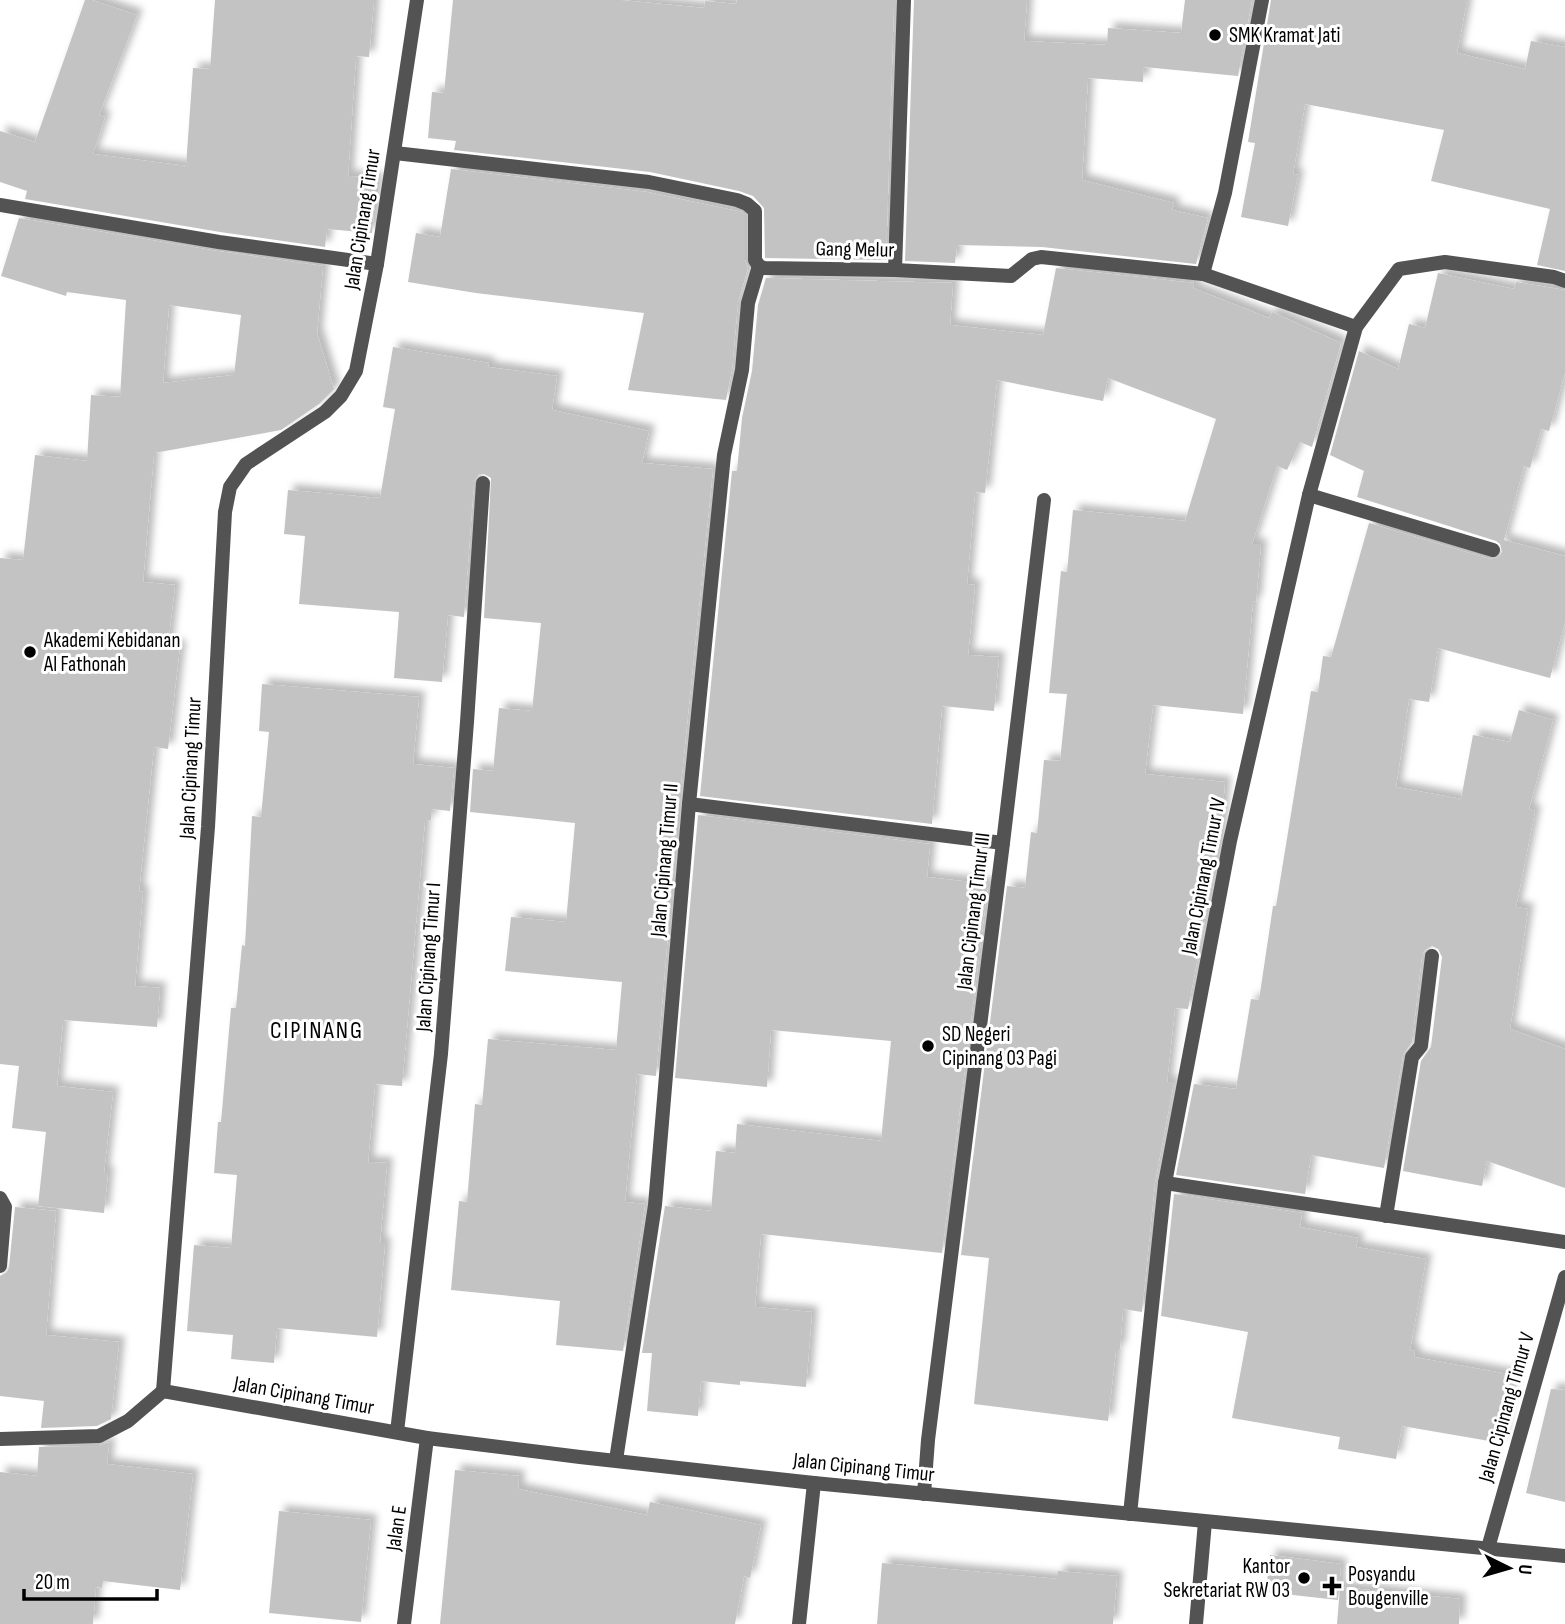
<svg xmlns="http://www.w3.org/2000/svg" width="1565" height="1624" viewBox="0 0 1565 1624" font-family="'Sofia Sans Condensed',sans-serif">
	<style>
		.building { fill: #c3c3c3; fill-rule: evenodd; filter: url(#shadow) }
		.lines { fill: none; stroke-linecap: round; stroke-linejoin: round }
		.street { stroke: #535353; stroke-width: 14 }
		.poi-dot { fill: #000; stroke: #fff; stroke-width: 2.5 }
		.labels { text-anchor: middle; stroke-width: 6; stroke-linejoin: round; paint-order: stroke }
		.poi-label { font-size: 21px; fill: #000; stroke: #fff; text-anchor: start }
		.street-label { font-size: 21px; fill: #000; stroke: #fff }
		.quarter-label { font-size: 24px; letter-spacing: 2px; fill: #000; stroke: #fff }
	</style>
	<defs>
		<filter id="shadow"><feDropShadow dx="6" dy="-6" stdDeviation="3.5" flood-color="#0004"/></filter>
	</defs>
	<rect width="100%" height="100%" fill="#fff"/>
	<!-- building -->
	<g class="building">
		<polygon points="85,0 92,0 137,15 99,115 105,117 93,154 186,166 193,68 210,69 215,0 374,0 369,57 356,56 348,176 377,178 372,233 327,229 325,247 220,232 25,199 27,191 0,182 0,131 35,142"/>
		<polygon points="453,0 620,0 704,8 705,1 736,4 737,0 894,0 886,260 765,258 764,208 753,196 739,191 650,172 454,150 456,141 428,138 432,92 444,93"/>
		<polygon points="914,0 1027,0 1024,41 1107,45 1108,28 1181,33 1185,0 1252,0 1238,76 1144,67 1143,82 1088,78 1082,180 1174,203 1172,210 1208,218 1196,264 1042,247 957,245 955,263 905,261"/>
		<polygon points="1271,0 1467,0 1457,53 1525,69 1531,41 1565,47 1565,271 1537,265 1550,209 1431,181 1444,130 1305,104 1293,174 1298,175 1288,226 1241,217 1255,143 1248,142"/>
		<polygon points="451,169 647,192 742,212 745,215 745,260 748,268 738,302 732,369 726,400 628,390 644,313 476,293 408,282 416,233 440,237"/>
		<path d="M19,218l198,33 106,15 -6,67 17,56 -15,15 -38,26 -127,23 -11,129 32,3 -7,59 12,2 -12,103 -14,-2 -15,144 4,1 -8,94 25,2 -3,39 -94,-7 -6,66 56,6 -9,80h4l-4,41 -66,-7 8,-74 -34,-4 7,-62 -19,-2v-506l23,2 12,-105 52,6 4,-66 29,2 6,-97 -59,-8 -1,4 -65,-20zM169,305l72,10 -7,60 -71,8z"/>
		<polygon points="1056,268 1194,283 1193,288 1269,318 1272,312 1341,343 1312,447 1300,442 1287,470 1277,466 1252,544 1261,544 1256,602 1253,601 1243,714 1153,705 1145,774 1225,782 1220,840 1188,1009 1175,1008 1167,1082 1174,1082 1155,1182 1142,1312 1123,1309 1120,1349 1116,1349 1108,1421 974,1404 989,1258 961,1255 1007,886 1025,888 1031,832 1037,833 1044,760 1060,761 1067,694 1049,693 1061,571 1067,572 1073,510 1185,521 1216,419 1108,378 1103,401 997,380 985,493 975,492 967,584 975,585 968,655 999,657 994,711 942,706 932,824 700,796 732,471 737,471 742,418 752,371 758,305 766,278 953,283 950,325 1043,335"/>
		<polygon points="1438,273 1514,289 1516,282 1565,290 1565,373 1549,431 1541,429 1530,468 1524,466 1504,540 1565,556 1565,622 1550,678 1438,648 1429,702 1409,699 1396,787 1461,799 1473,735 1510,742 1519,710 1553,720 1529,809 1535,811 1516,907 1528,909 1510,1029 1565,1049 1565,1188 1487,1161 1482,1186 1403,1171 1421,1061 1431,1047 1442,957 1438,949 1432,946 1425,950 1422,955 1412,1042 1403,1055 1384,1168 1311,1155 1305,1194 1176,1175 1194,1084 1236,1089 1251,999 1259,1000 1273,906 1276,906 1311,691 1318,692 1323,656 1331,657 1369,523 1490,559 1499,557 1502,552 1500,544 1496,541 1357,497 1364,471 1330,455 1359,351 1398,369 1409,324 1425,328"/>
		<polygon points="393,347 489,363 488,367 557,376 552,410 649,431 642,463 713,469 679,803 656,1076 637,1074 625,1202 645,1204 623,1351 556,1345 560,1301 451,1290 459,1201 467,1202 475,1104 482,1105 488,1039 616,1050 622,982 505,971 511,917 566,922 575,823 470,812 473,769 493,771 499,708 532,711 541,623 484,618 491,478 484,474 479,474 474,482 464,617 448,615 442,682 394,678 399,612 299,604 305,536 284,534 288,490 367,497 368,500 369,497 380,498 395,409 383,407"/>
		<polygon points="262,684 419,697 413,764 454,768 450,811 432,809 431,820 425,820 402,1086 375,1084 368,1162 387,1163 380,1243 385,1243 377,1337 277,1328 274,1363 231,1359 233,1335 187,1331 194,1245 231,1248 237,1175 214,1173 218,1122 221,1122 231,1008 236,1008 242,945 245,946 252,816 261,817 269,732 259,731"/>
		<polygon points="698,815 930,844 927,877 988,884 942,1253 761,1234 755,1307 812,1312 806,1387 740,1381 740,1385 701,1381 698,1416 647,1411 652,1353 642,1353 665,1206 711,1211 716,1151 735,1153 737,1124 881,1141 891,1041 771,1030 767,1087 675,1078"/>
		<polygon points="1174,1194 1302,1213 1300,1227 1358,1238 1356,1247 1426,1259 1410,1350 1415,1351 1414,1357 1513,1375 1501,1443 1402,1426 1396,1459 1338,1449 1340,1437 1232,1418 1248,1332 1161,1316"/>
		<polygon points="15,1207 56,1211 46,1335 119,1342 111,1419 97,1426 41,1428 44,1401 0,1396 0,1276 7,1272 9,1267"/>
		<polygon points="1551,1389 1565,1390 1565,1502 1526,1493"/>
		<polygon points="109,1442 107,1464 193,1474 180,1590 103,1581 102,1588 96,1587 93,1624 0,1624 0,1472 37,1476 39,1447 99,1446"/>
		<polygon points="455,1470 519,1476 518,1489 647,1515 650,1502 761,1525 750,1578 744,1576 735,1624 440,1624"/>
		<polygon points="279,1511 371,1520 361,1622 269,1613"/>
		<polygon points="1270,1555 1341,1564 1338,1600 1266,1592"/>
		<polygon points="882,1563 1058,1579 1058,1571 1117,1576 1113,1624 877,1624"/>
		<polygon points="1340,1587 1460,1599 1459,1624 1337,1624"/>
	</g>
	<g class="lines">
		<!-- street -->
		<g class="street">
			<polyline points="395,153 649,182 737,200 747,204 755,211 755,260 759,266 764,268 895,270 1011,276 1032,259 1041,257 1203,274 1356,327"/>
			<polyline points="0,205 219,242 377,264"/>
			<polyline points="895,270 904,0"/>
			<polyline points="1203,274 1225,193 1262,0"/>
			<polyline points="1309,495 1493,550"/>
			<polyline points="689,804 1003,843"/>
			<polyline points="1165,1183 1565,1242"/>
			<polyline points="0,1198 5,1207 0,1266"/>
			<polyline points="1386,1216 1412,1057 1421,1046 1432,956"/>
			<polyline points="163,1391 208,827 225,512 230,487 246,464 325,412 341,396 356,371 377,264 417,0"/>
			<polyline points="397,1432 441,1054 467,722 483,483"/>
			<polyline points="0,1439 99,1436 128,1421 163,1391 427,1438 580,1457 814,1483 1565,1556"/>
			<polyline points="616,1460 655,1205 689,804 724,455 742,370 748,303 759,266"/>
			<polyline points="924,1494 928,1440 1003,843 1044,500"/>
			<polyline points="1130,1514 1165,1183 1230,841 1309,495 1356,327 1399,269 1445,262 1554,277 1565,281"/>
			<polyline points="1488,1548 1565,1277"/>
			<polyline points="404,1624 427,1438"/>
			<polyline points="799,1624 814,1483"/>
			<polyline points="1196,1624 1205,1522"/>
		</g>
	</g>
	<!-- markers -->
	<g class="poi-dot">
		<circle cx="1215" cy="35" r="7"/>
		<circle cx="30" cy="652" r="7"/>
		<circle cx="928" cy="1046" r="7"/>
		<circle cx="1304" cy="1578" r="7"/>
		<path d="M1328.5 1575.5h7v7h7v7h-7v7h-7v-7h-7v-7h7z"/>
	</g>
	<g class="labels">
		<!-- poi labels -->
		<g class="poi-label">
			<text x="1229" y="42">SMK Kramat Jati</text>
			<text x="44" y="647">Akademi Kebidanan<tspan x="44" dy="24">Al Fathonah</tspan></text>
			<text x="942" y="1041">SD Negeri<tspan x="942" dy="24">Cipinang 03 Pagi</tspan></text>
			<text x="1290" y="1573" text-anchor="end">Kantor<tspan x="1290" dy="24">Sekretariat RW 03</tspan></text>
			<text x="1348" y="1581">Posyandu<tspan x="1348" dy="24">Bougenville</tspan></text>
		</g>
		<!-- street labels -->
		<g class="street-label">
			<text transform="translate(362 219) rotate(-81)" y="7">Jalan Cipinang Timur</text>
			<text transform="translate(855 249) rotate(1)" y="7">Gang Melur</text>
			<text transform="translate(190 768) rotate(-87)" y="7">Jalan Cipinang Timur</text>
			<text transform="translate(664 860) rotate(-85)" y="7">Jalan Cipinang Timur II</text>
			<text transform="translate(1203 876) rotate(-79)" y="7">Jalan Cipinang Timur IV</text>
			<text transform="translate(973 911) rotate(-83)" y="7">Jalan Cipinang Timur III</text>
			<text transform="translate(428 957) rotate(-86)" y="7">Jalan Cipinang Timur I</text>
			<text transform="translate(304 1395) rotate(10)" y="7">Jalan Cipinang Timur</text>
			<text transform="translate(1506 1407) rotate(-74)" y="7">Jalan Cipinang Timur V</text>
			<text transform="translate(864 1467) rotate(6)" y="7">Jalan Cipinang Timur</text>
			<text transform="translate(396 1528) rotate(-82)" y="7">Jalan E</text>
		</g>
		<!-- quarter labels -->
		<g class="quarter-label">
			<text x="317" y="1038">CIPINANG</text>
		</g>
	</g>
	<!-- north arrow -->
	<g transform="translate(1509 1568) rotate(95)" stroke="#ffffff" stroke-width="5" paint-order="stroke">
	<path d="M0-5L12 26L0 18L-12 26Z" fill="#000000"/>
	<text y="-10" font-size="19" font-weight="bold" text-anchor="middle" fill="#000000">U</text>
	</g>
	<!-- scale -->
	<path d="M24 1589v10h133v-10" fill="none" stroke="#000000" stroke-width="3.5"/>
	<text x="35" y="1589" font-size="21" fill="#000000" stroke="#ffffff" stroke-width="5" paint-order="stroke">20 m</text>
</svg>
